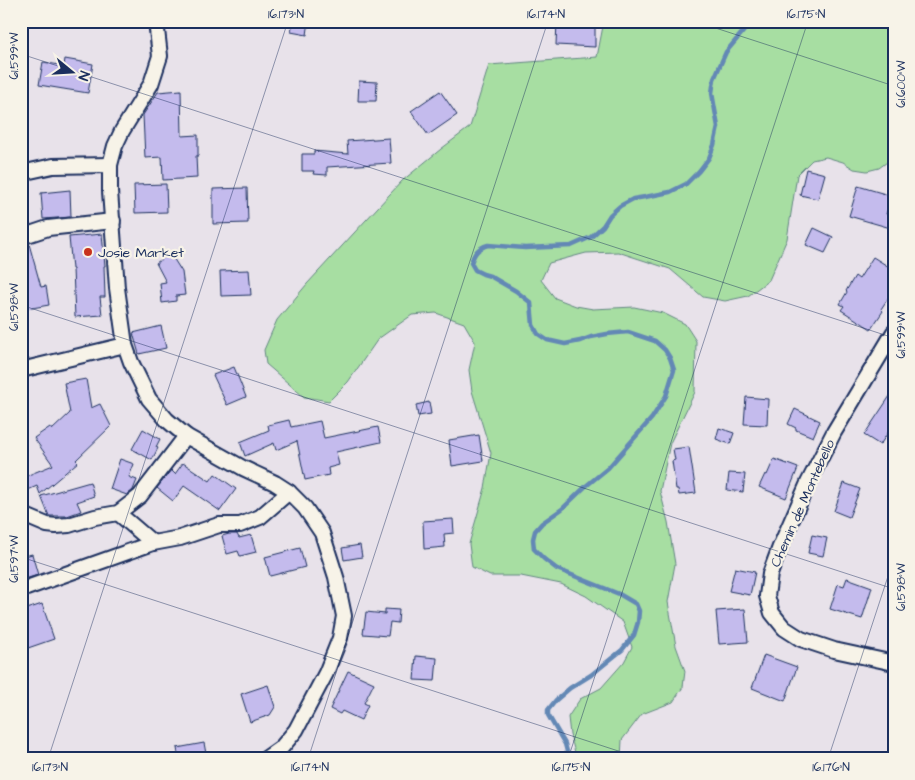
<svg xmlns="http://www.w3.org/2000/svg" width="915" height="780" viewBox="0 0 915 780" font-family="'Architects Daughter',sans-serif">
	<style>
		.green { fill: #a7dea2; stroke: #618680 }
		.lines { fill: none; stroke-linecap: round; stroke-linejoin: round }
		.stream { stroke: #6388b5; stroke-width: 4.5 }
		.building { fill: #c4bbed; stroke: #1b2f5e }
		.minor-casing { stroke: #1b2f5e; stroke-width: 18 }
		.minor { stroke: #f7f3e8; stroke-width: 14 }
		.ticks { fill: none; stroke: #1b2f5e; stroke-width: 1; stroke-opacity: 0.45 }
		.poi-dot { fill: #c8321e; stroke: #f7f3e8; stroke-width: 2 }
		.labels { text-anchor: middle; stroke-width: 4.5; stroke-linejoin: round; paint-order: stroke }
		.poi-label { font-size: 14px; fill: #1b2f5e; stroke: #f7f3e8; text-anchor: start }
		.street-label { font-size: 14px; fill: #1b2f5e; stroke: #f7f3e8 }
		.neatline { fill: none; stroke: #1b2f5e; stroke-width: 2 }
		.ticks-label { font-size: 12px; text-anchor: middle; fill: #1b2f5e }
	</style>
	<rect width="100%" height="100%" fill="#e8e2ea"/>
	<filter id="ink" filterUnits="userSpaceOnUse"><feTurbulence type="fractalNoise" baseFrequency=".02" numOctaves="2"/><feDisplacementMap in="SourceGraphic" scale="10" xChannelSelector="R" yChannelSelector="G"/><feConvolveMatrix kernelMatrix="1 2 1 2 8 2 1 2 1" color-interpolation-filters="sRGB"/></filter>
	<g filter="url(#ink)">
		<!-- green -->
		<polygon class="green" points="604,21 894,21 894,157 879,168 867,171 854,169 843,162 826,157 812,160 797,175 787,239 769,280 748,296 725,301 703,297 670,269 618,252 586,253 549,263 541,280 555,298 576,306 593,309 634,307 663,313 685,324 696,341 695,392 670,443 660,491 668,522 675,564 668,602 676,646 685,671 683,687 673,702 642,714 622,740 621,759 577,759 570,735 568,717 580,699 601,688 624,662 632,647 623,622 586,596 561,584 521,576 490,576 472,567 469,544 485,488 491,453 472,391 469,370 475,342 464,323 436,313 412,315 378,339 348,382 329,401 304,397 266,364 264,350 277,320 307,284 402,181 441,149 470,127 489,65 597,57"/>
		<g class="lines">
			<!-- stream -->
			<path class="stream" d="M569,759l-4,-15 -17,-29v-5l8,-10 14,-12 21,-13 31,-25 12,-15 4,-13 1,-11 -3,-7 -17,-10 -62,-25 -13,-10 -10,-10 -1,-10 2,-8 7,-8 20,-14 24,-23 22,-18 44,-50 14,-22 8,-26 -4,-12 -5,-8 -10,-9 -27,-9 -21,2 -16,3 -11,4 -15,3 -18,-4 -9,-6 -5,-9 -2,-22 -15,-12 -26,-15 -7,-2 -8,-4 -4,-7c3,-10 7,-15 17,-18l37,3 46,-2 20,-9 12,-11 7,-11 10,-9 13,-7 12,-2 25,-5 16,-8 13,-13 10,-13 5,-13 4,-18 -6,-34 2,-14 12,-27 26,-31"/>
		</g>
		<!-- building -->
		<g class="building">
			<polygon points="293,21 309,21 307,35 291,32"/>
			<polygon points="557,21 595,21 595,47 556,45"/>
			<polygon points="65,59 93,64 88,93 39,85 43,62 64,66"/>
			<polygon points="359,81 377,82 376,101 358,101"/>
			<polygon points="181,90 182,136 198,135 198,156 196,156 197,178 163,180 162,157 145,158 143,115 158,92"/>
			<polygon points="440,91 457,115 428,135 411,111"/>
			<polygon points="389,138 391,163 327,167 327,175 313,174 314,171 302,171 302,154 314,154 314,151 348,154 347,141"/>
			<polygon points="806,169 825,174 818,199 800,195"/>
			<polygon points="166,184 167,212 135,213 134,185"/>
			<polygon points="858,186 892,196 886,214 894,218 894,229 849,216"/>
			<polygon points="247,188 248,223 213,224 213,189"/>
			<polygon points="70,190 71,217 43,219 41,193"/>
			<polygon points="814,228 833,237 825,253 806,245"/>
			<polygon points="102,234 105,266 104,266 105,297 100,297 102,315 75,317 73,269 72,269 69,237"/>
			<polygon points="29,244 41,287 46,286 49,305 21,310 21,246"/>
			<polygon points="170,253 182,272 185,295 176,296 176,301 162,303 160,283 166,282 156,263"/>
			<polygon points="873,257 894,270 894,289 881,309 883,311 871,329 841,310 844,306 840,304 847,292 846,291 855,276 859,279"/>
			<polygon points="249,270 251,295 221,296 220,271"/>
			<polygon points="161,326 166,348 139,354 133,333"/>
			<polygon points="234,367 246,397 227,405 213,375"/>
			<polygon points="86,379 91,408 100,404 111,426 76,460 78,462 40,494 37,486 21,493 21,478 53,465 34,438 50,427 52,430 70,413 64,383"/>
			<polygon points="894,390 894,423 880,445 864,435"/>
			<polygon points="746,397 768,399 767,425 744,424"/>
			<polygon points="429,402 431,414 418,416 416,405"/>
			<polygon points="795,409 820,421 813,437 796,430 796,428 788,424"/>
			<polygon points="289,420 291,427 320,421 324,438 378,427 381,442 336,452 339,465 328,468 329,475 305,480 297,441 276,450 274,443 245,456 240,442 269,430 268,425"/>
			<polygon points="719,428 734,433 730,444 716,439"/>
			<polygon points="143,429 160,439 156,447 158,448 152,460 132,449"/>
			<polygon points="479,435 483,461 452,466 449,440"/>
			<polygon points="689,447 696,493 679,495 678,489 676,489 672,461 675,460 673,449"/>
			<polygon points="120,459 134,464 129,477 137,480 133,490 127,495 110,489"/>
			<polygon points="774,459 798,468 786,498 759,487 765,474 767,475"/>
			<polygon points="183,463 210,481 215,474 236,489 220,511 184,486 173,501 157,488 171,470 175,474"/>
			<polygon points="729,473 745,474 743,492 727,490"/>
			<polygon points="90,482 94,496 77,502 81,511 67,516 49,516 41,496"/>
			<polygon points="844,483 860,489 849,517 834,511"/>
			<polygon points="453,519 454,533 444,534 445,547 424,549 423,521"/>
			<polygon points="229,534 237,534 239,538 251,535 256,552 240,556 238,551 227,554 222,536"/>
			<polygon points="812,535 827,538 823,556 808,553"/>
			<polygon points="360,545 362,557 344,560 342,548"/>
			<polygon points="300,548 305,567 270,576 265,557"/>
			<polygon points="32,554 38,575 25,579 23,573 21,573 21,557"/>
			<polygon points="735,568 755,572 750,595 729,591"/>
			<polygon points="847,578 872,587 862,619 830,609 838,584 844,586"/>
			<polygon points="42,604 54,639 28,648 25,639 21,640 21,611"/>
			<polygon points="385,609 399,610 398,623 390,622 388,636 363,634 366,612 385,614"/>
			<polygon points="745,609 748,642 719,644 716,611"/>
			<polygon points="764,655 797,667 785,701 752,688"/>
			<polygon points="416,656 437,658 435,681 414,680"/>
			<polygon points="348,671 374,683 364,703 368,705 361,720 342,711 340,714 330,709"/>
			<polygon points="268,685 275,707 270,715 250,722 241,694"/>
			<polygon points="204,743 207,759 179,759 177,748"/>
		</g>
		<g class="lines">
			<defs>
				<g id="minor">
					<polyline points="156,21 160,56 151,84 122,131 115,146 110,165 110,191 117,288 125,345 131,362 149,399 167,420 186,436 243,468 275,483 289,492 305,508 322,533 336,577 344,616 340,638 326,673 296,730 282,747 265,759"/>
					<polyline points="21,173 53,166 110,165"/>
					<polyline points="21,237 48,228 113,221"/>
					<polyline points="894,332 834,432 808,483 780,547 770,574 767,596 772,613 784,628 801,639 834,650 894,663"/>
					<polyline points="21,370 125,345"/>
					<polyline points="118,513 153,543"/>
					<polyline points="21,514 47,525 56,526 69,525 95,517 118,513 140,496 186,436"/>
					<polyline points="21,590 153,543 180,538 219,525 240,525 260,517 289,492"/>
				</g>
			</defs>
			<!-- minor casing -->
			<use href="#minor" class="minor-casing"/>
			<!-- minor -->
			<use href="#minor" class="minor"/>
		</g>
	</g>
	<!-- ticks -->
	<path class="ticks" d="M694,21l200,65M21,42l7,-21M21,54l873,284M21,305l873,284M21,557l622,202M48,759l240,-738M308,759l240,-738M568,759l240,-738M828,759l66,-201"/>
	<!-- markers -->
	<circle class="poi-dot" cx="88" cy="252" r="5"/>
	<g class="labels">
		<!-- poi labels -->
		<g class="poi-label">
			<text x="98" y="257">Josie Market</text>
		</g>
		<!-- street labels -->
		<g class="street-label">
			<text transform="translate(802 503) rotate(-66)" y="5">Chemin de Montebello</text>
		</g>
	</g>
	<!-- margin -->
	<rect width="915" height="780" fill="none" stroke="#f7f3e8" stroke-width="55"/>
	<!-- north arrow -->
	<g transform="translate(72 72) rotate(108)" stroke="#f7f3e8" stroke-width="4" paint-order="stroke">
	<path d="M0-4L9 19L0 12L-9 19Z" fill="#1b2f5e"/>
	<text y="-8" font-size="14" font-weight="bold" text-anchor="middle" fill="#1b2f5e">N</text>
	</g>
	<rect x="28" y="28" width="860" height="724" class="neatline"/>
	<g class="ticks-label">
		<text x="286" y="18">16.173°N</text>
		<text x="546" y="18">16.174°N</text>
		<text x="806" y="18">16.175°N</text>
		<text transform="translate(14 56) rotate(-90)" y="4">61.599°W</text>
		<text transform="translate(901 84) rotate(-90)" y="4">61.600°W</text>
		<text transform="translate(14 307) rotate(-90)" y="4">61.598°W</text>
		<text transform="translate(901 335) rotate(-90)" y="4">61.599°W</text>
		<text transform="translate(14 559) rotate(-90)" y="4">61.597°W</text>
		<text transform="translate(901 587) rotate(-90)" y="4">61.598°W</text>
		<text x="50" y="771">16.173°N</text>
		<text x="310" y="771">16.174°N</text>
		<text x="571" y="771">16.175°N</text>
		<text x="831" y="771">16.176°N</text>
	</g>
</svg>
